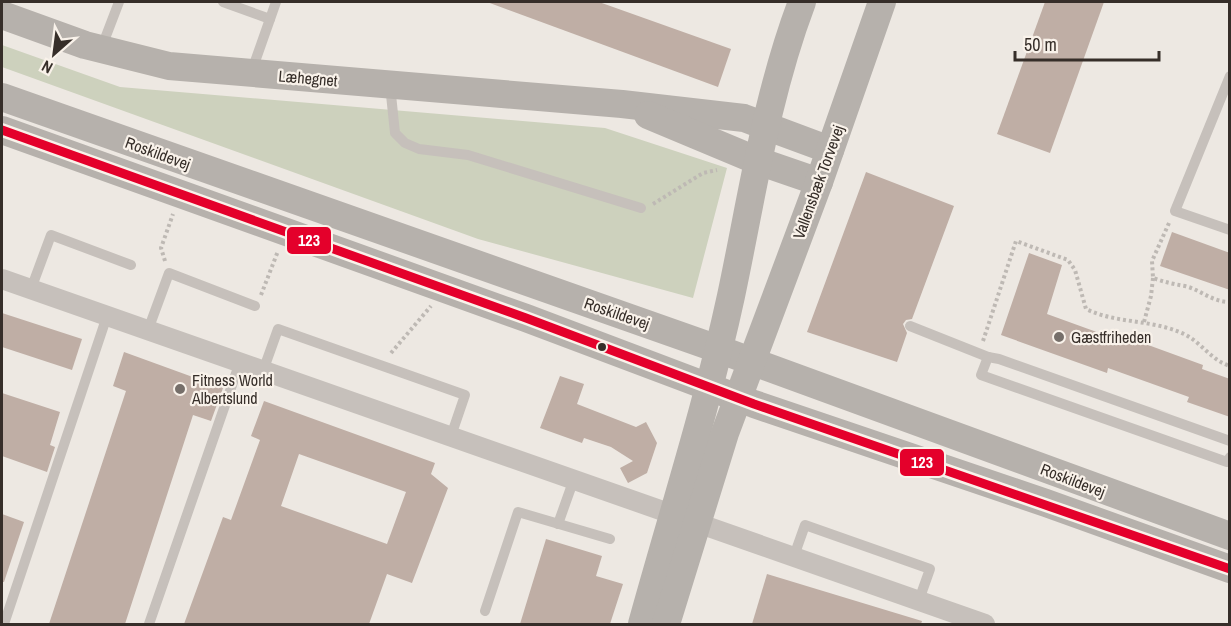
<svg xmlns="http://www.w3.org/2000/svg" width="1231" height="626" viewBox="0 0 1231 626" font-family="'Archivo Narrow',sans-serif">
	<style>
		.green { fill: #cdd1bd }
		.building { fill: #bfaea5; fill-rule: evenodd }
		.lines { fill: none; stroke-linecap: round; stroke-linejoin: round }
		.path { stroke: #beb9b4; stroke-width: 4; stroke-dasharray: 3 3; stroke-linecap: butt }
		.lane { stroke: #c6c0bb; stroke-width: 10 }
		.street { stroke: #c6c0bb; stroke-width: 20 }
		.secondary { stroke: #b6b1ac; stroke-width: 28 }
		.bus-1-casing { stroke: #f9f2ea; stroke-width: 14 }
		.bus-1 { stroke: #e4002b; stroke-width: 9 }
		.poi-dot { fill: #766f6a; stroke: #f9f2ea; stroke-width: 2 }
		.bus-dot { fill: #362e29; stroke: #f9f2ea; stroke-width: 2 }
		.labels { text-anchor: middle; stroke-width: 4.5; stroke-linejoin: round; paint-order: stroke }
		.street-label { font-size: 16px; fill: #362e29; stroke: #f9f2ea }
		.poi-label { font-size: 16px; fill: #362e29; stroke: #f9f2ea; text-anchor: start }
		.line-badge { stroke: #f9f2ea; stroke-width: 2 }
		.badge-label { font-size: 16px; text-anchor: middle; font-weight: bold; fill: #fff }
	</style>
	<rect width="100%" height="100%" fill="#ede8e2"/>
	<!-- green -->
	<polygon class="green" points="2,45 120,87 605,128 727,168 693,298 478,239 2,67"/>
	<!-- building -->
	<g class="building">
		<polygon points="487,2 599,2 731,49 718,87"/>
		<polygon points="1045,2 1104,2 1050,153 997,134"/>
		<polygon points="866,172 954,206 912,319 906,320 903,324 907,333 897,362 807,332"/>
		<polygon points="1172,232 1230,253 1230,290 1160,266"/>
		<polygon points="1029,253 1062,265 1047,314 1116,339 1118,334 1203,365 1202,369 1230,379 1230,417 1187,402 1189,397 1108,368 1107,373 1001,335"/>
		<polygon points="2,313 82,339 72,370 2,347"/>
		<polygon points="124,352 223,388 211,421 193,415 125,624 49,624 126,391 113,386"/>
		<polygon points="560,376 584,384 577,404 636,427 646,422 657,443 647,473 628,483 620,468 633,461 611,447 584,438 582,443 540,428"/>
		<polygon points="2,393 60,412 50,445 55,447 47,472 2,456"/>
		<path d="M264,401l171,62 -4,11 17,14 -36,95 -25,-9 -18,50h-185l39,-107 8,3 29,-80 -9,-4zM299,454l107,38 -19,52 -106,-38z"/>
		<polygon points="2,514 24,522 4,582 2,582"/>
		<polygon points="546,539 602,556 596,576 623,584 610,624 520,624"/>
		<polygon points="767,574 922,621 921,624 752,624"/>
	</g>
	<g class="lines">
		<!-- path -->
		<g class="path">
			<polyline points="653,204 703,173 717,170"/>
			<path d="M1169,223l-17,38 1,17c11,4 20,6 32,8 16,4 27,16 45,16"/>
			<polyline points="165,261 161,248 173,214"/>
			<polyline points="261,295 278,251"/>
			<polyline points="1144,322 1151,296 1153,278"/>
			<path d="M983,341l33,-100 52,19 7,10 11,39c31,15 66,10 98,25 17,8 28,27 46,32"/>
			<polyline points="391,353 431,306"/>
		</g>
		<!-- lane -->
		<g class="lane">
			<polyline points="223,2 270,19"/>
			<polyline points="101,49 119,2"/>
			<polyline points="251,73 276,2"/>
			<polyline points="1230,76 1175,211 1230,230"/>
			<polyline points="390,85 395,133 405,143 419,149 468,155 641,208"/>
			<polyline points="31,289 51,235 131,265"/>
			<polyline points="910,326 988,357"/>
			<polyline points="148,330 169,273 255,306"/>
			<polyline points="263,371 278,329 465,395 451,436"/>
			<polyline points="1230,441 999,359 988,357 981,375 1227,462 1230,457"/>
			<polyline points="558,524 574,479"/>
			<polyline points="794,556 805,525 930,569 919,600"/>
			<polyline points="485,611 518,512 610,539"/>
			<polyline points="4,624 107,316"/>
			<polyline points="149,624 240,362"/>
		</g>
		<!-- street -->
		<polyline class="street" points="2,279 985,624"/>
		<!-- secondary -->
		<g class="secondary">
			<polyline points="2,15 85,45 169,66 622,104 744,118 830,150"/>
			<polyline points="2,97 718,349 1230,536"/>
			<polyline points="648,115 758,161 819,182"/>
			<polyline points="2,130 526,318 754,404 1046,503 1230,569"/>
			<path d="M642,624c30,-109 65,-217 89,-328 21,-99 35,-199 71,-294"/>
			<polyline points="666,624 725,433 819,182 882,2"/>
		</g>
		<defs>
			<polyline id="bus-1" points="2,130 526,318 754,404 1230,569"/>
		</defs>
		<!-- bus-1 casing -->
		<use href="#bus-1" class="bus-1-casing"/>
		<!-- bus-1 -->
		<use href="#bus-1" class="bus-1"/>
	</g>
	<!-- markers -->
	<g class="poi-dot">
		<circle cx="1059" cy="337" r="6"/>
		<circle cx="180" cy="389" r="6"/>
	</g>
	<circle class="bus-dot" cx="602" cy="347" r="5"/>
	<g class="labels">
		<!-- street labels -->
		<g class="street-label">
			<text transform="translate(308 78) rotate(5)" y="6">Læhegnet</text>
			<text transform="translate(158 153) rotate(20)" y="6">Roskildevej</text>
			<text transform="translate(818 182) rotate(-70)" y="6">Vallensbæk Torvevej</text>
			<text transform="translate(617 313) rotate(19)" y="6">Roskildevej</text>
			<text transform="translate(1073 480) rotate(21)" y="6">Roskildevej</text>
		</g>
		<!-- poi labels -->
		<g class="poi-label">
			<text x="1071" y="343">Gæstfriheden</text>
			<text x="192" y="386">Fitness World<tspan x="192" dy="18">Albertslund</tspan></text>
		</g>
	</g>
	<g class="line-badge">
		<rect x="286" y="226" width="46" height="29" rx="6" fill="#e4002b"/>
		<rect x="899" y="448" width="46" height="29" rx="6" fill="#e4002b"/>
	</g>
	<g class="badge-label">
		<text x="309" y="246">123</text>
		<text x="922" y="468">123</text>
	</g>
	<!-- border -->
	<rect width="1231" height="626" fill="none" stroke="#362e29" stroke-width="6"/>
	<!-- north arrow -->
	<g transform="translate(54 54) rotate(208)" stroke="#f9f2ea" stroke-width="4.5" paint-order="stroke">
	<path d="M0-4.5L10 22L0 15L-10 22Z" fill="#362e29"/>
	<text y="-9" font-size="16" font-weight="bold" text-anchor="middle" fill="#362e29">N</text>
	</g>
	<!-- scale -->
	<path d="M1015 51v9h144v-9" fill="none" stroke="#362e29" stroke-width="3"/>
	<text x="1024" y="51" font-size="18" fill="#362e29" stroke="#f9f2ea" stroke-width="4.5" paint-order="stroke">50 m</text>
</svg>
